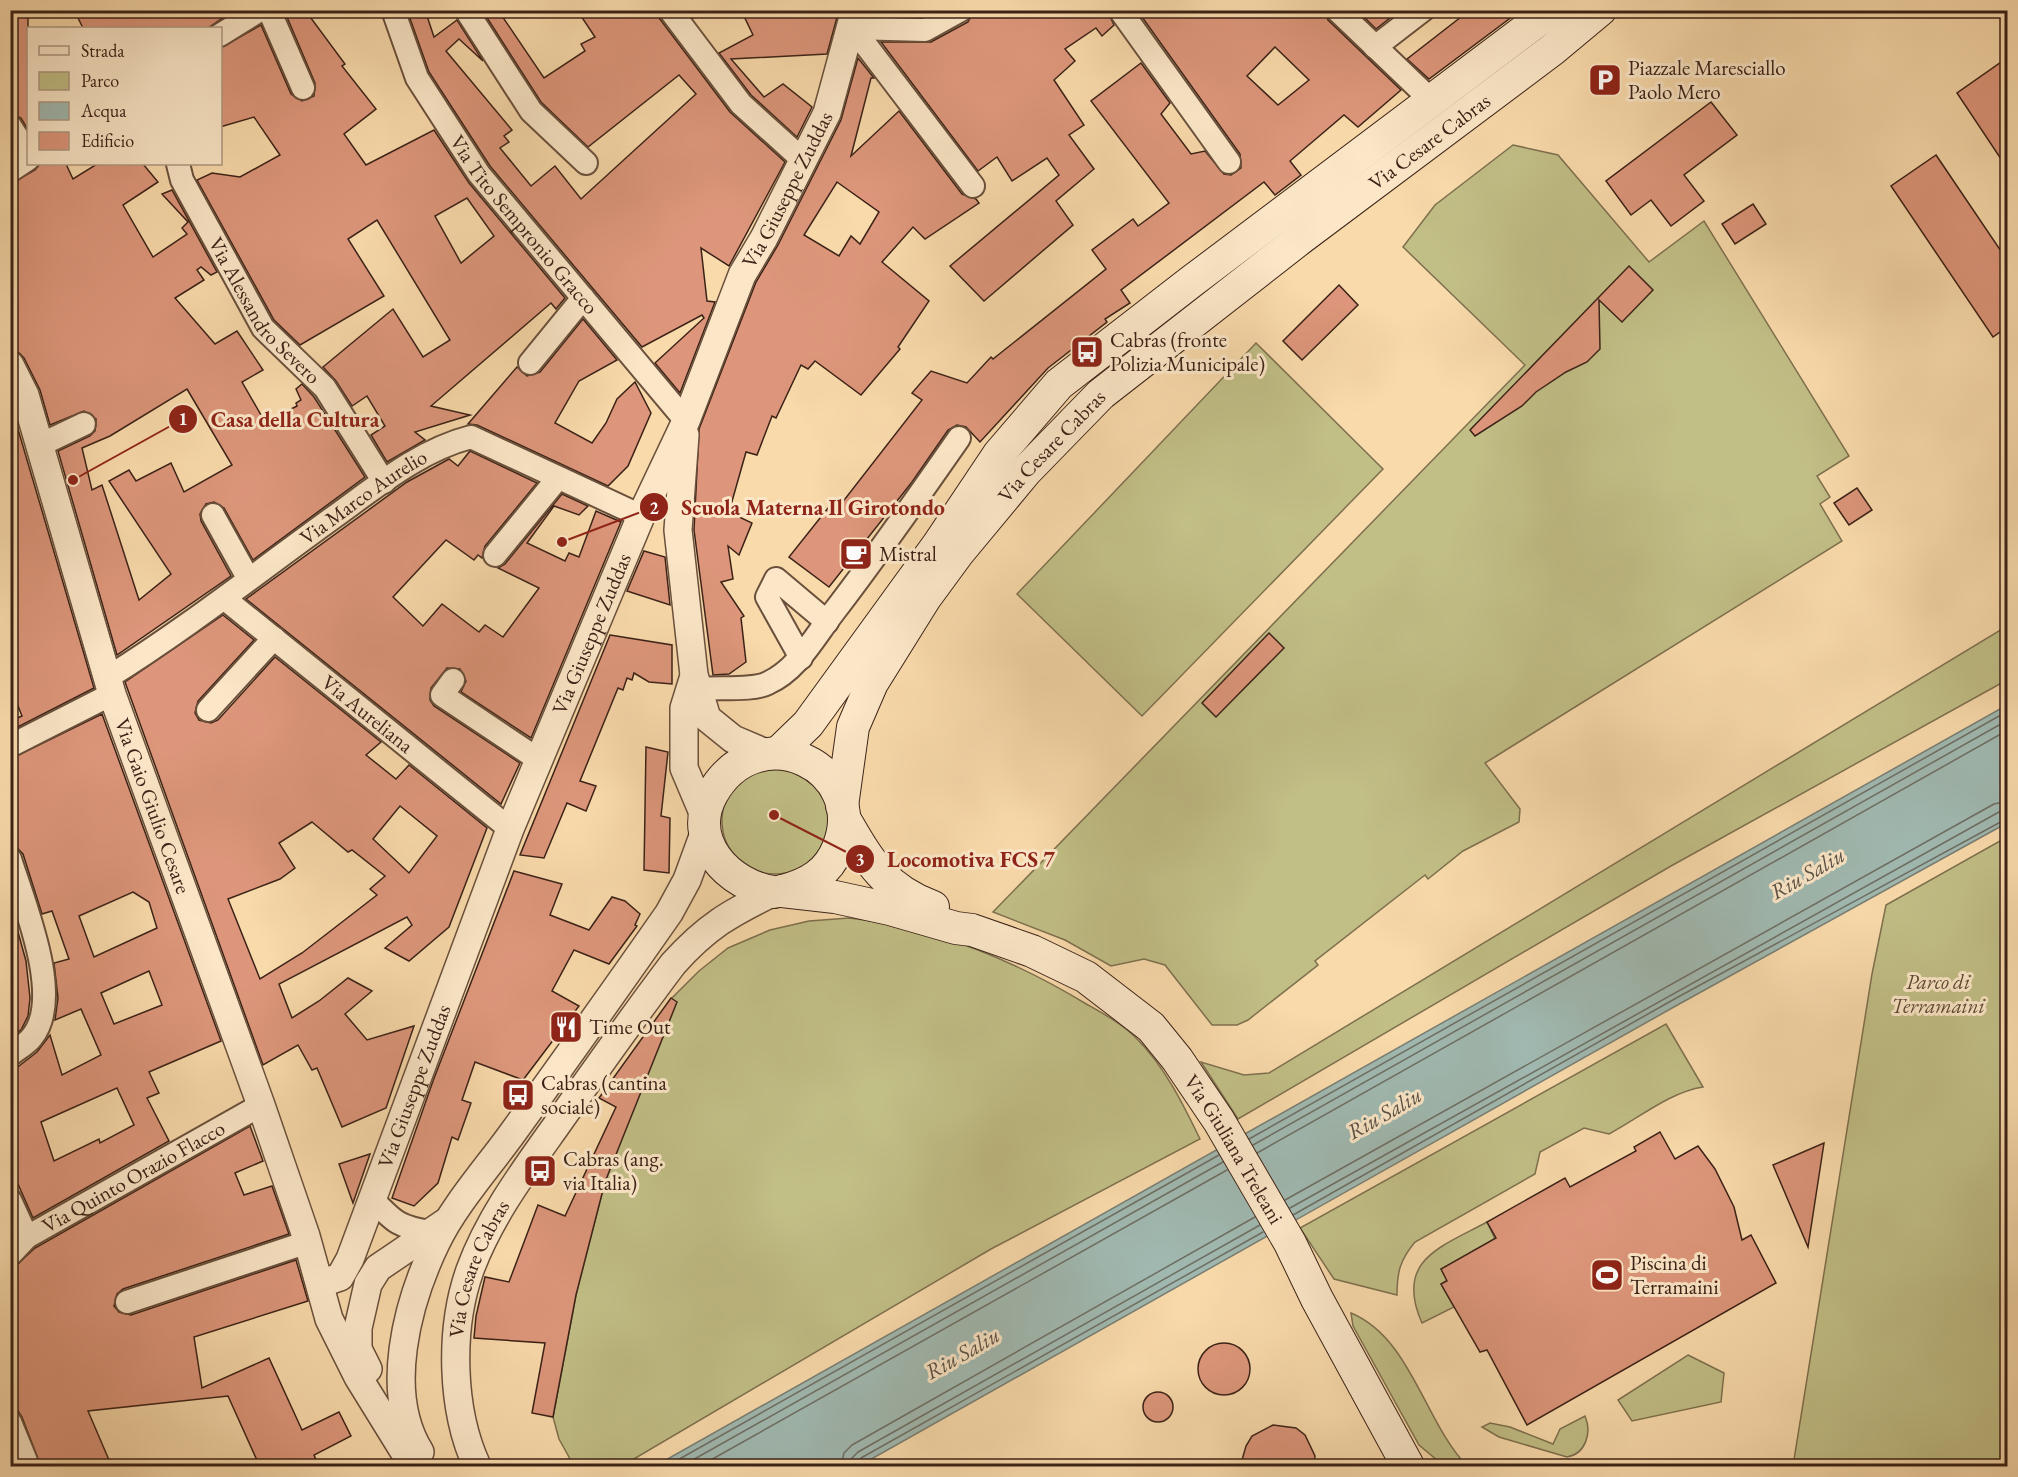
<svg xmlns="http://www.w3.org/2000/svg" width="2018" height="1477" viewBox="0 0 2018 1477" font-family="'EB Garamond',serif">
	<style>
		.green { fill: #c1be86; stroke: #7e704e; stroke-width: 1.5 }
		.water { fill: #a0b9b1; stroke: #787d73; stroke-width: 1.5 }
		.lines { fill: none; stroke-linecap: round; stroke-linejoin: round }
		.shore { stroke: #6e6e64; stroke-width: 1.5 }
		.building { fill: #dd967b; stroke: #3b2217; stroke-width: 1.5; fill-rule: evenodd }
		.minor-casing { stroke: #6a503c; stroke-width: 26 }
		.tertiary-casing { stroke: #6a503c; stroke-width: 30 }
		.secondary-casing { stroke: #3b2217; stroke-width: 34 }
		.minor { stroke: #fbe7c8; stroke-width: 22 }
		.tertiary { stroke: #fbe7c8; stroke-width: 27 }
		.secondary { stroke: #fbe7c8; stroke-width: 32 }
		.labels { text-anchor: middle; stroke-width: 6; stroke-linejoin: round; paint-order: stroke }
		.poi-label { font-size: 21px; fill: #3b2217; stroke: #fbe7c8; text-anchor: start }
		.street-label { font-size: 21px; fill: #3b2217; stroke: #fbe7c8 }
		.park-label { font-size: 21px; font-style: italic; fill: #5c4933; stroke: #fbe7c8 }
		.water-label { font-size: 22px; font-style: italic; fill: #594f45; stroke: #fbe7c8 }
		.leader { fill: none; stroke: #8f2418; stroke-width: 2 }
		.callout-dot { fill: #8f2418; stroke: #fbe7c8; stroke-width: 2 }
		.mark-label { font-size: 18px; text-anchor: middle; font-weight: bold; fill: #fff }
		.callout-label { font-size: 22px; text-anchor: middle; font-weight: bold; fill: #8f2418; stroke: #fbe7c8; stroke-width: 6; stroke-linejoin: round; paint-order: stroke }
	</style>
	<rect width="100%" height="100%" fill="#f9daab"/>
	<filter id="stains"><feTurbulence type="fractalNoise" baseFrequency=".00333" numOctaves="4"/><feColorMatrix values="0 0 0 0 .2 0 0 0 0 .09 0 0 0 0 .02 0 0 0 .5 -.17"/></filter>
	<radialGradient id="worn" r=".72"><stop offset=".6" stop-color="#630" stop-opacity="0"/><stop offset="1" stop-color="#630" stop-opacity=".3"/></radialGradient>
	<!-- green -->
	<g class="green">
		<polygon points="1513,145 1558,155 1649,262 1704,221 1849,456 1817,476 1830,497 1820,504 1842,541 1485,763 1520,809 1519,822 1463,851 1428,879 1425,875 1315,961 1318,965 1248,1020 1237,1025 1212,1025 1165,965 1144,959 1111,966 1065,940 993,912 1525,365 1403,247 1435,205"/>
		<polygon points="1256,343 1383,469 1142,716 1017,594"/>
		<polygon points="2007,626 2007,680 1671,866 1238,1119 1201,1062 1244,1075 1269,1073"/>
		<circle cx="775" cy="821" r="53"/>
		<polygon points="2007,837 2007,1466 1793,1466 1872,974 1886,905"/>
		<path d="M849,918c84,9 167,43 239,87 16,9 36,20 49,34 28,28 46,65 63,100l-209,110 -369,217h-48l-15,-27 -6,-22 23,-122 29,-113 65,-182 29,-29 29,-23 42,-18 39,-9z"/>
		<path d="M1666,1024l37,63c-33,5 -64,31 -94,47l-25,-6 -44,24 -5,22 -120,68c-15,18 -18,30 -18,53l-63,-16 -34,-51z"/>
		<path d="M1487,1222l8,17 -54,30 6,11 -6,4 13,23 -32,16c-28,-63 19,-76 65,-101z"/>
		<path d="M1351,1313c60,25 73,108 116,153h-23l-25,-21 -66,-119z"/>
		<polygon points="1688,1355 1724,1373 1721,1402 1632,1421 1618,1400"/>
		<path d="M1585,1416c7,16 1,38 -18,41l-68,-20 -17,-10 8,-4 20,4 43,17 7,-15z"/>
	</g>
	<!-- water -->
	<polygon class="water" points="2007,705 2007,823 1681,1003 859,1466 655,1466"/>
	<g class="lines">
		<!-- shore -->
		<g class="shore">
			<polyline points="1249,1139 2008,711"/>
			<polyline points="1253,1145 2008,720"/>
			<polyline points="1257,1153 2008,730"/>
			<polyline points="1285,1200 1994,804 2008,801"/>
			<polyline points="1290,1208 1999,812 2008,810"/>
			<polyline points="1293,1215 1678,997 2008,818"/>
			<polyline points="667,1466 1219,1155"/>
			<polyline points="682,1466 1223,1162"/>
			<polyline points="700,1466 1227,1170"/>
			<polyline points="841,1466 844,1453 852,1445 1255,1217"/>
			<polyline points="850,1466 852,1458 858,1452 1260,1225"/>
			<polyline points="858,1466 861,1458 1263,1232"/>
		</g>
	</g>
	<!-- building -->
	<g class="building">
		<polygon points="10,10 28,10 28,130 21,118 10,113"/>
		<polygon points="74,10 234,10 208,28 83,28"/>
		<path d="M284,10h21l40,54 -3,2 34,43 -32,25 22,31 68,-35 35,53 96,115 -9,11 -5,-6 -120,103 39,9 -55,17 10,8 -38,22 -16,-27 14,-9 -18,-30 -15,10 -16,-25 -13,-14 70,-58 30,48 27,-17 -73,-120 -29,19 36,57 -84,49 -26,-25 -77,-140 15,-7 28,4 40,-22 -26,-38 -34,10v-79l41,-23 30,69 11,7 12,-5 1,-13zM467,198l27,38 -33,27 -26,-47z"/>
		<polygon points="407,10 425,10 434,37 457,20 483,61 459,39 446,51 512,130 504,136 509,142 500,148 531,186 555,166 581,199 696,94 679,75 588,147 541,102 482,10 498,10 544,78 585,51 581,44 595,37 577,10 657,10 659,18 730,112 785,162 729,266 701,248 707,301 715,302 680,393 655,363 704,318 702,315 642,347 490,166 429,72"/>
		<polygon points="687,10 706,10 693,18"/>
		<polygon points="741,10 839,10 827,54 731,59 764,97 783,84 812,107 797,137 751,95 719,53 753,35"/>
		<polygon points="870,10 932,10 922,16 870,15"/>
		<polygon points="974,10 1107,10 1114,25 1102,36 1096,28 1065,49 1075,61 1054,80 1084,125 1069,135 1094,169 1056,201 1073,225 984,301 950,266 1059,175 1047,158 1012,181 997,157 978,171 881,42 931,42 968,22"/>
		<path d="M1137,10h187l4,10 73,70 -43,37 -14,-12 -54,46 11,14 -26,20 -11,-13 -143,108 9,13 -25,16 2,3 -59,46 -68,74 -14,-15 -9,-2 -9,5 -36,52 -83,105 -40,-30 43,-54 6,5 84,-108 -10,-7 19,-22 36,12 24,-26 2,2 113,-90 -14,-19 41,-31 5,7 31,-23 -78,-102 50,-38 29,40 -9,11 30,40 14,-3 19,23 7,1 10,-7 -1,-14zM1275,47l34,33 -31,25 -31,-29z"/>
		<polygon points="1357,10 1400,10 1376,29"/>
		<polygon points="1470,10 1521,10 1429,79 1407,59"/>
		<path d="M858,58l16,20h-3l-20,78 48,-45 63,83 14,5 3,4 -54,36 -12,-12 -31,35 47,39 -31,46 2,2 -39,46 -46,-34 -7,8 -7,-4 -25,53 -4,-2 -15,39 -11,-3 -17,60 23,11 -13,32 -11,-9 5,33 -12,3 23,34 -3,2 5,44 -17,12 -16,1 -19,-145 5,-101 57,-147 22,-37 63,-125zM837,182l42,30 -19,32 -9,-8 -12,20 -35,-21z"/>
		<polygon points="2007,58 2007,168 1957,93"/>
		<polygon points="1711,102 1737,135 1684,175 1704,201 1671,226 1651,200 1631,215 1606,181"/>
		<polygon points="1936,155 2007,260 2007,327 1993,337 1891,186"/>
		<path d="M40,164h26l7,15 24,-15h46l15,18 -35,23 30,52 34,-23 -5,-6 6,-6 -26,-28 10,-4 45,82 -6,3 -10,-8 -4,3 7,10 -29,18 40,46 22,-13 26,39 -21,12 23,40 32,-16 -1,-3 5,-3 -5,-11 6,-5 12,13 51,80 -112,83 -29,-52 -10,-6 -8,2 -6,10 1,7 30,55 -114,79 -59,-204 32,-15 5,-5 1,-12 -12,-8 -34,14 -10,-35 -16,-32 -6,-6 -8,-3v-165l25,-14zM187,389l45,76 -48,27 -13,-29 -35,18 -7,-11 -20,11 62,93 -32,26 -37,-115 -10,5 -10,-42 28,-12z"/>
		<polygon points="1753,204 1766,224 1735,244 1722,224"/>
		<polygon points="1629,266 1653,290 1622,322 1599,300 1600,349 1587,362 1566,372 1536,392 1522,406 1475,436 1470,430"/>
		<polygon points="1339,285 1358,305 1302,360 1283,341"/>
		<polygon points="583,319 617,360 579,381 555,423 592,443 606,423 617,399 635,382 651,413 628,466 608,486 477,425 468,424 517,367 527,376 540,372"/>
		<polygon points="10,402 94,688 10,731 10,721 22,716 10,686"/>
		<polygon points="470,451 537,483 485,546 482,558 478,555 474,560 446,540 393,597 423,626 442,604 479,632 485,625 503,637 539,588 498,568 505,564 562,494 588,506 579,515 554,506 527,543 565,561 569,553 579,557 596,511 621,522 531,738 461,692 466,681 460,669 447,668 431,688 430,700 434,706 520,763 501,804 246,599 407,482 449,459 458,466"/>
		<polygon points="1857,488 1872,510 1849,525 1834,503"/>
		<polygon points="644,551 665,557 670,605 627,591"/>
		<path d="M223,615l31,25 -56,61 -3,12 4,7 12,3 7,-3 57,-63 106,85 -15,13 30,24 13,-14 78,63 -38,99 -40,34 -24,-13 27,-23 -5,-8 -128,67 13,34 27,-17 29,-23 24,13 -27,23 22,26 47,-14 -28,82 -44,19 -25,-59 -5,2 -14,-25 -35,20 -138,-383zM400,806l37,30 -28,37 -36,-34zM312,822l36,30 4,-2 33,26 -15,13 7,6 -75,58 -42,26 -32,-80 52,-20 15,-11 -16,-25z"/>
		<polygon points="1269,633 1284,648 1216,717 1202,703"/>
		<polygon points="610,635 672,645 672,684 649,682 634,673 632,680 627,678 623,690 618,688 580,781 596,786 586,811 567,803 544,858 520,855"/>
		<path d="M102,714l119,327 -72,31 10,21 -12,5 22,43 -136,77 -23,-52v-93l27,-21 13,-17 12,40 39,-20 -20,-46 -26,11 3,-22 -4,-35 15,-4 -17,-48 -10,3 -19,-60 -5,-5 -8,-3v-87zM133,892l16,10 8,26 -63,29 -15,-41zM149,971l13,34 -48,19 -13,-31zM117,1088l17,37 -34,18 -1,-4 -45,22 -13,-39z"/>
		<polygon points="646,747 668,752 661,816 670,818 669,873 644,870"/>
		<polygon points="514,871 562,884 550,915 589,930 612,897 625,901 640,914 635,925 637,926 609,964 574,950 552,991 579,1006 523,1080 475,1062 462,1100 471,1103 458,1140 452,1137 438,1183 414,1206 392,1198 433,1081"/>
		<polygon points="10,903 26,961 30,998 28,1016 21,1030 10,1037"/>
		<polygon points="671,998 677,1002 605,1182 576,1295 553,1417 532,1413 545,1343 474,1338 476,1316 485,1277 509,1282 538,1205 565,1216 616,1107 599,1098"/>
		<polygon points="250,1126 263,1161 235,1173 244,1195 272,1186 289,1234 123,1289 117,1294 114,1306 119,1312 131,1315 296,1260 308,1301 194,1337 202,1388 269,1358 302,1430 339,1412 351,1436 314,1455 319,1467 260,1467 228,1396 88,1411 112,1467 41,1467 22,1417 18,1411 10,1409 10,1271 35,1248"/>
		<polygon points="1660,1132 1675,1159 1698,1146 1715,1169 1734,1207 1742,1240 1751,1235 1776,1283 1527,1425 1487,1350 1480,1352 1441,1284 1447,1281 1441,1269 1496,1238 1487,1222 1565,1178 1570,1187 1636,1151 1634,1147"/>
		<polygon points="1824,1143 1808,1247 1773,1165"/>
		<polygon points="370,1154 353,1203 339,1164"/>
		<circle cx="1224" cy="1369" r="26"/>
		<circle cx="1158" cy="1407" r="15"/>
		<polygon points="1273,1425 1296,1428 1305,1435 1315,1456 1314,1467 1240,1467 1246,1446 1252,1436"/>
	</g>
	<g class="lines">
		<defs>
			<g id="minor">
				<polyline points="269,10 303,88"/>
				<path id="s1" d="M393,10l24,68 62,96 207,247"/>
				<polyline points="466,10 531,111 586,163"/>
				<polyline points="670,10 741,104 804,161"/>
				<polyline points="1120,10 1229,162"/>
				<polyline points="1337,10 1431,100"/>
				<polyline points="853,28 925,30 961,10"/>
				<polyline points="866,28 862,40 973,186"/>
				<polyline points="220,35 260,10"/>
				<polyline points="1375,47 1423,10"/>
				<polyline points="10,126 28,154"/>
				<path id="s2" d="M178,164l4,16 81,148 62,60 59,94"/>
				<polyline points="10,171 28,159"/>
				<polyline points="530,363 583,298"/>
				<polyline points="40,445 84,424"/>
				<polyline points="213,515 248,578"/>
				<polyline points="495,555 558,478"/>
				<path id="s3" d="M225,599l285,230"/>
				<polyline points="801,658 767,597 776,579 827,622"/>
				<path id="s4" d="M107,678c79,-49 152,-107 227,-161 43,-31 86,-67 137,-80l170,79"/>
				<polyline points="453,680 442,695 539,760"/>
				<path d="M700,689c18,-2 53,2 68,-6 29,-13 46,-45 65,-70 44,-57 85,-116 126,-175"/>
				<polyline points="208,710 274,638"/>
				<polyline points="10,746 112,694"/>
				<path d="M10,859c14,45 54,139 22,178 -5,7 -15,12 -22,18"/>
				<polyline points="10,1200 27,1237"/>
				<path d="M373,1200c21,22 26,27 57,32"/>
				<path id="s5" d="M10,1255l17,-18 234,-132"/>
				<polyline points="127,1302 308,1242"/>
				<polyline points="10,1422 28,1466"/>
			</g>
			<g id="tertiary">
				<path id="s6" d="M10,365l15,30 87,299 149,411 45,131 23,83 29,58 55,89"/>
				<polyline points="685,435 678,530 694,675 707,718 733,739 766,753"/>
				<polyline points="694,676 684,708 684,768 706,820"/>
				<path id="s7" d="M318,1278l10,3 12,-4 10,-18 160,-430 131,-313 45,-95 56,-146 22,-37 63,-125 28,-103"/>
				<polyline points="368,1369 358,1349 358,1328 368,1284 378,1268 446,1222"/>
				<path d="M420,1452c-37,-59 -13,-149 16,-209 18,-38 53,-77 78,-112 52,-72 104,-145 155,-218l18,-33 19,-52"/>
				<path id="s8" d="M477,1466c-26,-56 -28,-137 -7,-196 19,-52 54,-99 86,-144 38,-54 77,-109 117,-162 33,-37 57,-51 101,-72l8,-1"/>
			</g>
			<g id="secondary">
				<polyline points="778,753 808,724 938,545 999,454 1059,384 1192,281 1552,10"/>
				<path id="s9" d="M842,806l11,-79 19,-44 53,-85 33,-45 68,-82 75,-77 200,-156 251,-188 48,-40"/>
				<path d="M844,818c25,43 40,71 89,89"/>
				<path id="s10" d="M782,891l53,6 55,12 66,19 16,2 60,21 54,26 65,50 26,32 42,62 71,122 27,56 91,167"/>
				<path d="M774,892c-45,-6 -88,-51 -62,-98 46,-82 159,-26 126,54 -10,25 -29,36 -55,43"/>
			</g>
		</defs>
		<!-- minor casing -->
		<use href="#minor" class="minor-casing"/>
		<!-- tertiary casing -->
		<use href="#tertiary" class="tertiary-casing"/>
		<!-- secondary casing -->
		<use href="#secondary" class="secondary-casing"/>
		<!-- minor -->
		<use href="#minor" class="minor"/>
		<!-- tertiary -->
		<use href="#tertiary" class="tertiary"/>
		<!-- secondary -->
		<use href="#secondary" class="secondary"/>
	</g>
	<!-- icons -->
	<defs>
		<symbol id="parking-square" viewBox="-11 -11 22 22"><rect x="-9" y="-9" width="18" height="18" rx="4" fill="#8f2418" stroke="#fbe7c8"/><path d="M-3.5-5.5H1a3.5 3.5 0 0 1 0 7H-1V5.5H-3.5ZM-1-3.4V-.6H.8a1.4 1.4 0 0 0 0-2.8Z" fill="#fff"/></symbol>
		<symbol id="bus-square" viewBox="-11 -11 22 22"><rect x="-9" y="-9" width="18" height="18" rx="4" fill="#8f2418" stroke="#fbe7c8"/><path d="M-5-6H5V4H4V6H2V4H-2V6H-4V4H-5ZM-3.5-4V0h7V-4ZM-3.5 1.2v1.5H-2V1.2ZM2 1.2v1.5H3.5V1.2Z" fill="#fff"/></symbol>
		<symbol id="cafe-square" viewBox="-11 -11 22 22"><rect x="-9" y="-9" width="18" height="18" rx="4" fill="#8f2418" stroke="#fbe7c8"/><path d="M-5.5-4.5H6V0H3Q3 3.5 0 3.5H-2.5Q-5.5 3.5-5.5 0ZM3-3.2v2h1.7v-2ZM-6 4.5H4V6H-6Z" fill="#fff"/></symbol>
		<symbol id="restaurant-square" viewBox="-11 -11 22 22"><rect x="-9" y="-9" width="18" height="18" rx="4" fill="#8f2418" stroke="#fbe7c8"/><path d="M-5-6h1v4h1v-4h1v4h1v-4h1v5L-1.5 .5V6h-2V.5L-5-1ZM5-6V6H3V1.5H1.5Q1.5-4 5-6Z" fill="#fff"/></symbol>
		<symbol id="stadium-square" viewBox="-11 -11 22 22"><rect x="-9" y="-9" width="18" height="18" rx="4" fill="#8f2418" stroke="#fbe7c8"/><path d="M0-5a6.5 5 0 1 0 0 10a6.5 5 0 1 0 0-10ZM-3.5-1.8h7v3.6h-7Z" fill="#fff"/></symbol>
	</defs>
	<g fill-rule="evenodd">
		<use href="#parking-square" x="1586" y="61" width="38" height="38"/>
		<use href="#bus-square" x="1068" y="333" width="38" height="38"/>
		<use href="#cafe-square" x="837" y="535" width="38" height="38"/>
		<use href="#restaurant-square" x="547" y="1008" width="38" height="38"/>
		<use href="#bus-square" x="499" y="1076" width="38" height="38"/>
		<use href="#bus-square" x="521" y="1152" width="38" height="38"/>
		<use href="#stadium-square" x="1588" y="1256" width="38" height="38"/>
	</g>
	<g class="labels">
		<!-- poi labels -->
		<g class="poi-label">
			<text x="1628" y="75">Piazzale Maresciallo<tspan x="1628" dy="24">Paolo Mero</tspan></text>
			<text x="1110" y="347">Cabras (fronte<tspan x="1110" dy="24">Polizia Municipale)</tspan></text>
			<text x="879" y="561">Mistral</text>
			<text x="589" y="1034">Time Out</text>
			<text x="541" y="1090">Cabras (cantina<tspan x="541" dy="24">sociale)</tspan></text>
			<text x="563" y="1166">Cabras (ang.<tspan x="563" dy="24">via Italia)</tspan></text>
			<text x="1630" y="1270">Piscina di<tspan x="1630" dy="24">Terramaini</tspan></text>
		</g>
		<!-- street labels -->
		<g class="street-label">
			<text dy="7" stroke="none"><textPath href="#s9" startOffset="912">Via Cesare Cabras</textPath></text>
			<text dy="7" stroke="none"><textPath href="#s7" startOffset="1200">Via Giuseppe Zuddas</textPath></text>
			<text dy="7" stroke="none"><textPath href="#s1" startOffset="254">Via Tito Sempronio Gracco</textPath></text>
			<text dy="7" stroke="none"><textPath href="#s2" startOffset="172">Via Alessandro Severo</textPath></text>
			<text dy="7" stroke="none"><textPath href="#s9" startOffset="426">Via Cesare Cabras</textPath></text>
			<text dy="7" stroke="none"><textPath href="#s4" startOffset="314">Via Marco Aurelio</textPath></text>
			<text dy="7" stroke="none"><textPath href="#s7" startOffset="714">Via Giuseppe Zuddas</textPath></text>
			<text dy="7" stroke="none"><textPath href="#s3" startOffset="183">Via Aureliana</textPath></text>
			<text dy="7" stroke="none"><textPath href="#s6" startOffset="464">Via Gaio Giulio Cesare</textPath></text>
			<text dy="7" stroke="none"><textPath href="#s7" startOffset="228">Via Giuseppe Zuddas</textPath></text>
			<text dy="7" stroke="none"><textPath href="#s10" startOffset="548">Via Giuliana Treleani</textPath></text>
			<text dy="7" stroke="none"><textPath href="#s5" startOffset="147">Via Quinto Orazio Flacco</textPath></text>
			<text dy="7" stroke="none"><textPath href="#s8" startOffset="204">Via Cesare Cabras</textPath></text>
		</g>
		<!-- park labels -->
		<g class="park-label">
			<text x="1938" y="989">Parco di<tspan x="1938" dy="24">Terramaini</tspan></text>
		</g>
		<!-- water labels -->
		<g class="water-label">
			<text transform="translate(1807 873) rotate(-30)" y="8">Riu Saliu</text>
			<text transform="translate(1384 1113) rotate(-30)" y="8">Riu Saliu</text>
			<text transform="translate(962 1353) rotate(-30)" y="8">Riu Saliu</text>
		</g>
	</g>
	<!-- callouts -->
	<path class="leader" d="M73 480L183 419M562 542L654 507M774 815L860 859"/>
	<g class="callout-dot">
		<circle cx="73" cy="480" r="6"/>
		<circle cx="562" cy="542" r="6"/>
		<circle cx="774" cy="815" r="6"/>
		<circle cx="183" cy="419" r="15"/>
		<circle cx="654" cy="507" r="15"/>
		<circle cx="860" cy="859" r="15"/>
	</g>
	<g class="mark-label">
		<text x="183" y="425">1</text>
		<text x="654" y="514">2</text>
		<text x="860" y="866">3</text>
	</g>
	<g class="callout-label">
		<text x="295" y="427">Casa della Cultura</text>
		<text x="813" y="515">Scuola Materna Il Girotondo</text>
		<text x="971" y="867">Locomotiva FCS 7</text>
	</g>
	<!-- margin -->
	<rect width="2018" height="1477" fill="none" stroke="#f9daab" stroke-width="36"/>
	<rect x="12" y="12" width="1994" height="1453" fill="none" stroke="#3b2217" stroke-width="3"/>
	<rect x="18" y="18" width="1982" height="1441" fill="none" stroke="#3b2217" stroke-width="1.5"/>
	<!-- legend -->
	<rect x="27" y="27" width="195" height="138" fill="#fbe7c8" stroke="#ae9881" stroke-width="1.5"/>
	<rect x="39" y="46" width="30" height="9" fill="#fbe7c8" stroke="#ae9881" stroke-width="1.5"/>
	<text x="81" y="57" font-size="18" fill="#3b2217">Strada</text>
	<rect x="39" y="72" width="30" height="18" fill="#c1be86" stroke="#ae9881" stroke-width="1.5"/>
	<text x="81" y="87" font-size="18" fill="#3b2217">Parco</text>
	<rect x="39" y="102" width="30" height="18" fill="#a0b9b1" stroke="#ae9881" stroke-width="1.5"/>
	<text x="81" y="117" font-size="18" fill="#3b2217">Acqua</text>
	<rect x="39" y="132" width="30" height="18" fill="#dd967b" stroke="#ae9881" stroke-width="1.5"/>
	<text x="81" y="147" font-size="18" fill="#3b2217">Edificio</text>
	<rect width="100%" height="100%" filter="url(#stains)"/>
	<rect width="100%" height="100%" fill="url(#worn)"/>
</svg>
